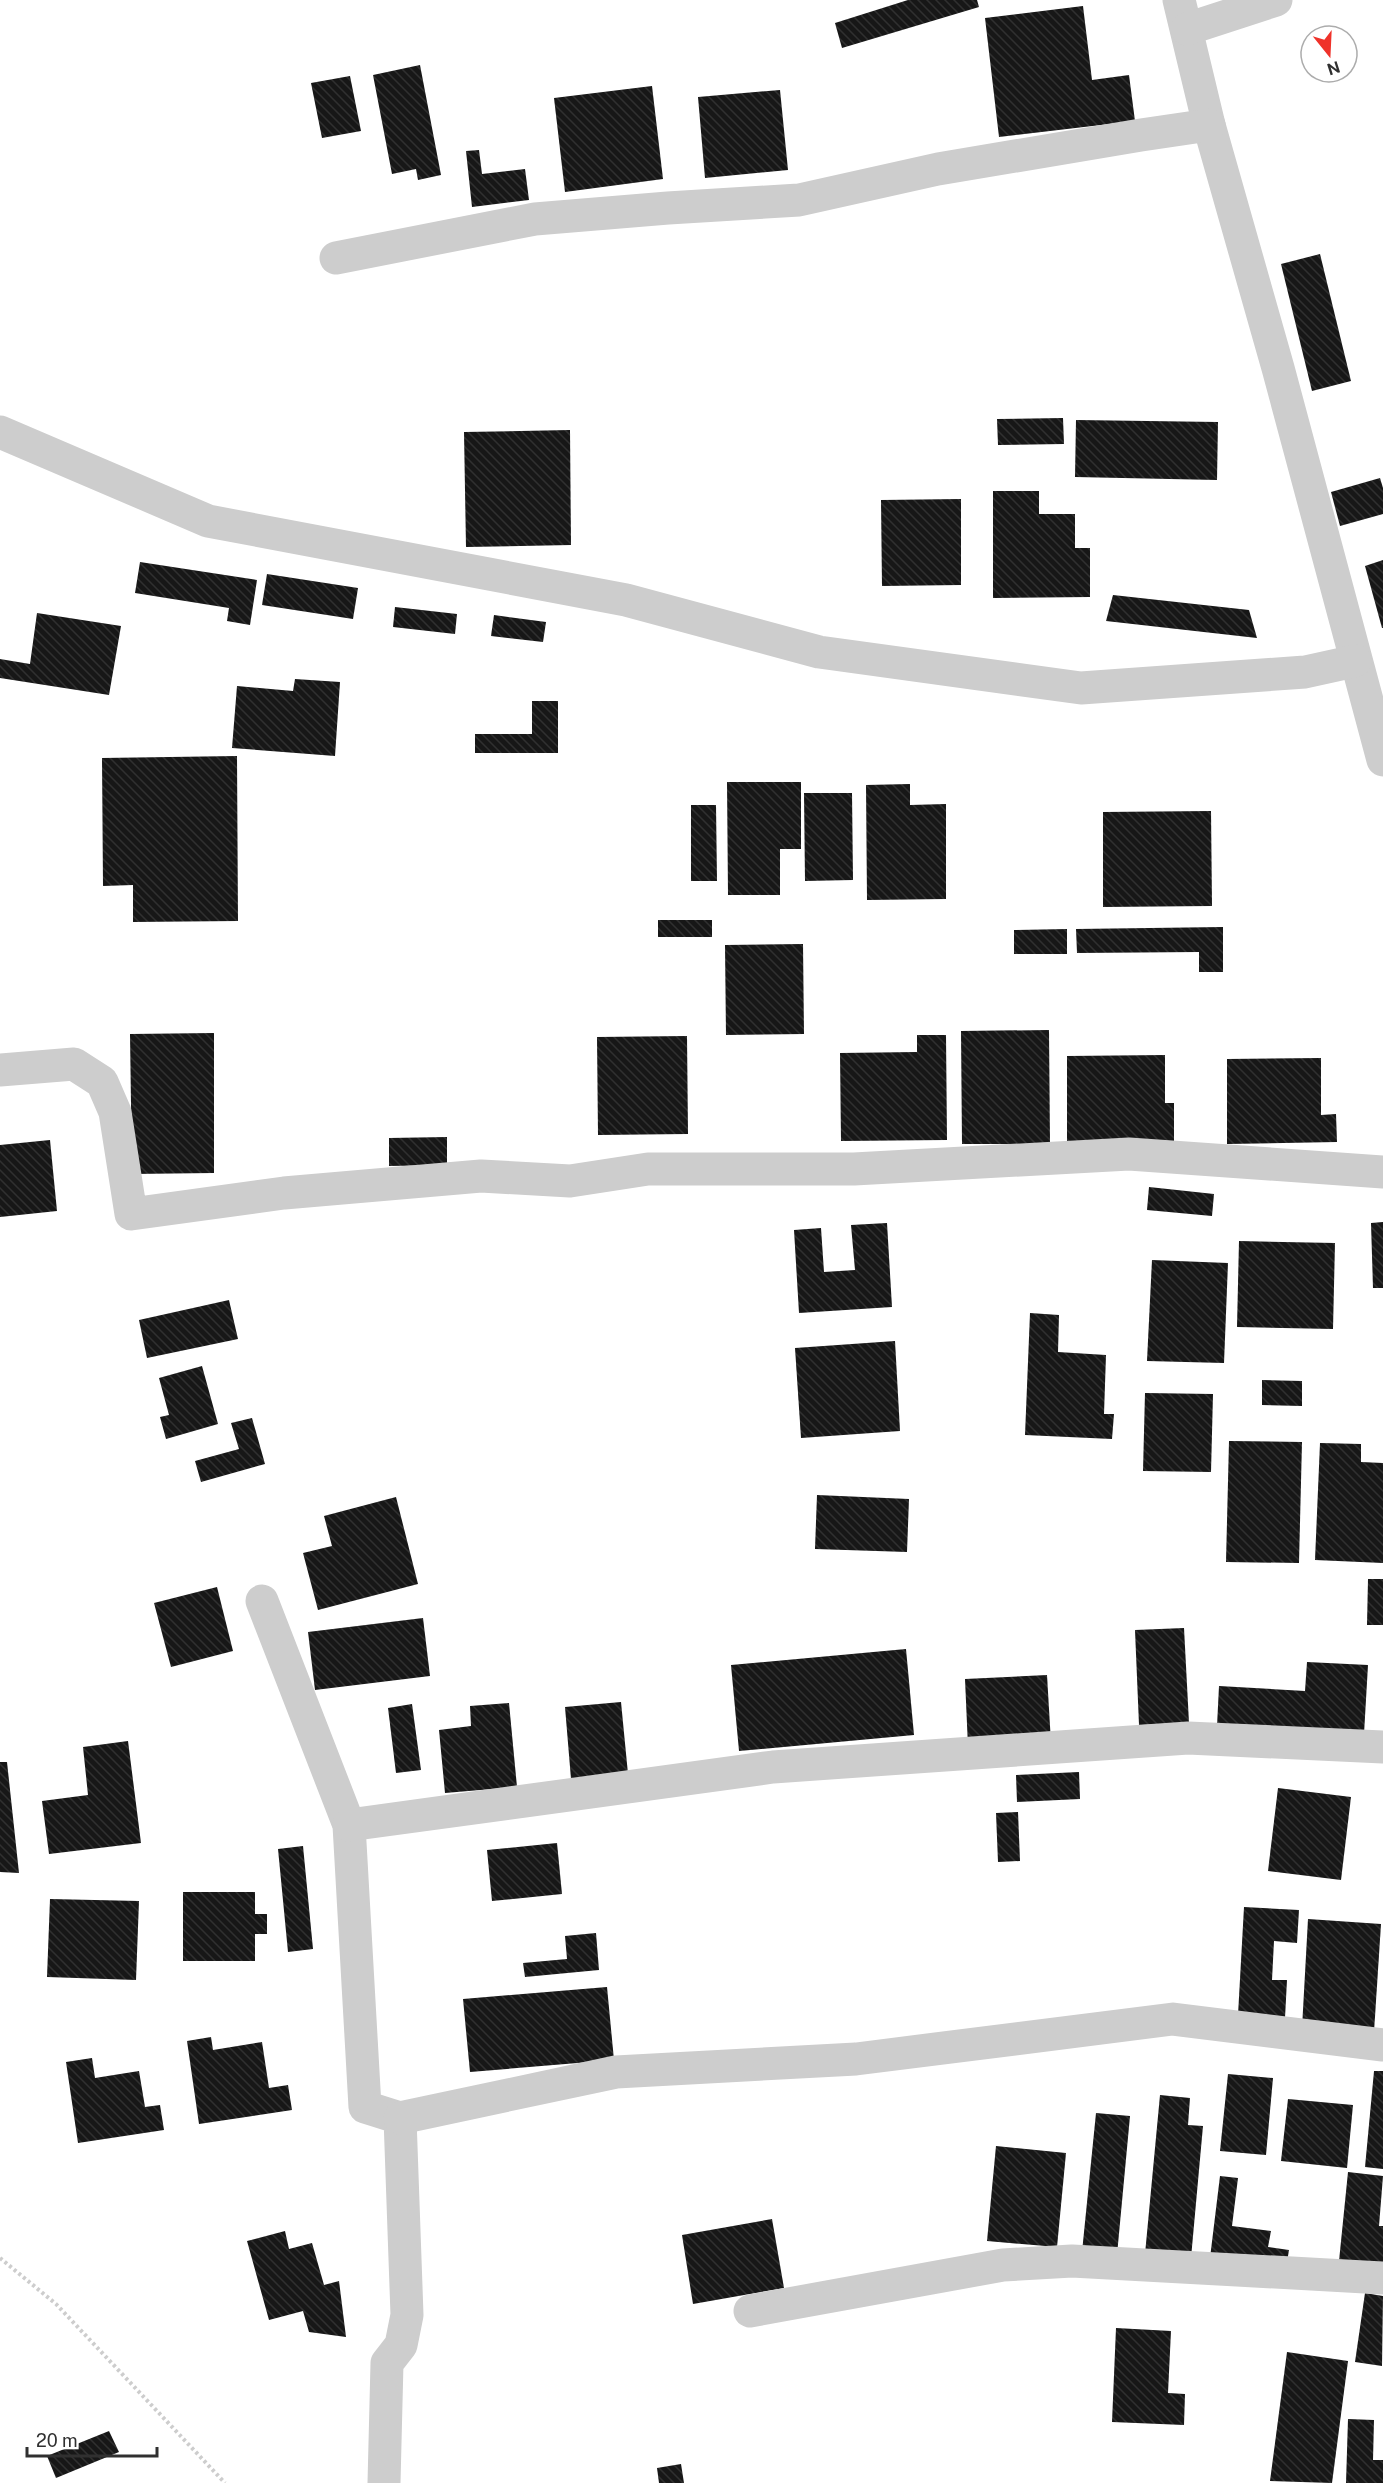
<svg xmlns="http://www.w3.org/2000/svg" width="1383" height="2483" viewBox="0 0 1383 2483" font-family="'Public Sans',sans-serif">
	<style>
		.building { fill: url(#building-back-hatch) }
		.lines { fill: none; stroke-linecap: round; stroke-linejoin: round }
		.path { stroke: #cdcdcd; stroke-width: 4; stroke-dasharray: 3 3; stroke-linecap: butt }
		.minor { stroke: #cdcdcd; stroke-width: 33 }
	</style>
	<defs>
		<pattern id="building-back-hatch" width="6" height="6" patternUnits="userSpaceOnUse" patternTransform="scale(1.5)"><rect width="6" height="6" fill="#171717"/><path d="M-1 5l2 2M0 0l6 6M5-1l2 2" fill="none" stroke="#303030"/></pattern>
	</defs>
	<rect width="100%" height="100%" fill="#fff"/>
	<!-- building -->
	<g class="building">
		<polygon points="908,0 977,0 979,7 842,48 835,23"/>
		<polygon points="1083,6 1092,80 1129,75 1135,121 999,137 985,18"/>
		<polygon points="420,65 441,175 418,180 416,169 392,174 373,75"/>
		<polygon points="350,76 361,131 322,138 311,83"/>
		<polygon points="652,86 663,179 565,192 554,98"/>
		<polygon points="780,90 788,170 705,178 698,97"/>
		<polygon points="479,150 482,174 525,169 529,200 472,207 466,151"/>
		<polygon points="1320,254 1351,381 1312,391 1281,264"/>
		<polygon points="1063,418 1064,444 998,445 997,419"/>
		<polygon points="1076,420 1218,422 1217,480 1075,477"/>
		<polygon points="570,430 571,545 466,547 464,432"/>
		<polygon points="1380,478 1383,488 1383,514 1340,526 1331,492"/>
		<polygon points="993,491 1039,491 1039,514 1075,514 1075,548 1090,548 1090,597 993,598"/>
		<polygon points="961,499 961,585 882,586 881,500"/>
		<polygon points="1383,560 1383,628 1382,628 1365,566"/>
		<polygon points="140,562 257,580 250,625 227,621 229,608 135,593"/>
		<polygon points="267,574 358,588 353,619 262,605"/>
		<polygon points="1113,595 1249,610 1257,638 1106,621"/>
		<polygon points="395,607 457,614 455,634 393,627"/>
		<polygon points="37,613 121,626 109,695 0,678 0,659 30,664"/>
		<polygon points="494,615 546,622 543,642 491,636"/>
		<polygon points="295,679 340,682 335,756 232,748 237,686 293,691"/>
		<polygon points="532,701 558,701 558,753 475,753 475,734 532,734"/>
		<polygon points="237,756 238,921 133,922 133,885 103,886 102,758"/>
		<polygon points="727,782 801,782 801,849 780,849 780,895 728,895"/>
		<polygon points="910,784 910,805 946,804 946,899 867,900 866,785"/>
		<polygon points="804,793 852,793 853,880 805,881"/>
		<polygon points="691,805 716,805 717,881 691,881"/>
		<polygon points="1211,811 1212,906 1103,907 1103,812"/>
		<rect x="658" y="920" width="54" height="17"/>
		<polygon points="1223,927 1223,972 1199,972 1199,952 1077,953 1076,929"/>
		<polygon points="1067,929 1067,954 1014,954 1014,930"/>
		<polygon points="803,944 804,1034 726,1035 725,945"/>
		<polygon points="1049,1030 1050,1144 962,1144 961,1031"/>
		<polygon points="214,1033 214,1173 132,1174 130,1034"/>
		<polygon points="917,1035 946,1035 947,1140 841,1141 840,1053 917,1052"/>
		<polygon points="687,1036 688,1134 598,1135 597,1037"/>
		<polygon points="1165,1055 1165,1103 1174,1103 1174,1141 1067,1142 1067,1056"/>
		<polygon points="1321,1058 1321,1115 1336,1114 1337,1142 1227,1144 1227,1059"/>
		<polygon points="447,1137 447,1165 389,1166 389,1138"/>
		<polygon points="50,1140 57,1211 0,1217 0,1145"/>
		<polygon points="1149,1187 1214,1194 1212,1216 1147,1210"/>
		<polygon points="1383,1222 1383,1288 1373,1288 1371,1223"/>
		<polygon points="887,1223 892,1307 799,1313 794,1230 821,1228 824,1272 855,1270 851,1225"/>
		<polygon points="1239,1241 1335,1243 1333,1329 1237,1327"/>
		<polygon points="1152,1260 1228,1263 1224,1363 1147,1361"/>
		<polygon points="229,1300 238,1339 147,1358 139,1320"/>
		<polygon points="1030,1313 1059,1315 1058,1352 1106,1355 1104,1414 1114,1414 1112,1439 1025,1435"/>
		<polygon points="895,1341 900,1431 801,1438 795,1348"/>
		<polygon points="202,1366 218,1424 166,1439 160,1417 169,1415 159,1378"/>
		<polygon points="1262,1380 1302,1381 1302,1406 1262,1405"/>
		<polygon points="1145,1393 1213,1394 1211,1472 1143,1471"/>
		<polygon points="252,1418 265,1464 201,1482 195,1461 239,1449 231,1423"/>
		<polygon points="1229,1441 1302,1442 1299,1563 1226,1562"/>
		<polygon points="1320,1443 1361,1444 1361,1462 1383,1463 1383,1563 1315,1560"/>
		<polygon points="817,1495 909,1499 907,1552 815,1549"/>
		<polygon points="396,1497 418,1584 318,1610 303,1553 332,1546 324,1516"/>
		<polygon points="1368,1579 1383,1579 1383,1625 1367,1625"/>
		<polygon points="217,1587 233,1651 171,1667 154,1603"/>
		<polygon points="423,1618 430,1676 315,1690 308,1632"/>
		<polygon points="1184,1628 1189,1723 1139,1725 1135,1630"/>
		<polygon points="906,1649 914,1735 739,1751 731,1665"/>
		<polygon points="1307,1662 1368,1665 1364,1734 1217,1726 1219,1686 1305,1691"/>
		<polygon points="1047,1675 1051,1743 968,1747 965,1679"/>
		<polygon points="621,1702 628,1774 571,1779 565,1707"/>
		<polygon points="509,1703 517,1787 445,1793 439,1730 471,1726 470,1706"/>
		<polygon points="412,1704 421,1770 396,1773 388,1708"/>
		<polygon points="128,1741 141,1843 49,1854 42,1801 88,1795 83,1747"/>
		<polygon points="0,1762 7,1762 19,1873 0,1872"/>
		<polygon points="1079,1772 1080,1799 1017,1802 1016,1775"/>
		<polygon points="1278,1788 1351,1797 1341,1880 1268,1871"/>
		<polygon points="1018,1812 1020,1861 998,1862 996,1813"/>
		<polygon points="557,1843 562,1894 492,1901 487,1850"/>
		<polygon points="303,1846 313,1949 288,1952 278,1849"/>
		<polygon points="183,1892 255,1892 255,1914 267,1914 267,1934 255,1934 255,1961 183,1961"/>
		<polygon points="50,1899 139,1901 136,1980 47,1977"/>
		<polygon points="1244,1907 1299,1910 1297,1943 1274,1941 1272,1980 1287,1980 1285,2018 1238,2015"/>
		<polygon points="1308,1919 1381,1924 1374,2032 1302,2028"/>
		<polygon points="596,1933 599,1970 525,1977 523,1963 567,1959 565,1936"/>
		<polygon points="607,1987 614,2060 470,2072 463,1999"/>
		<polygon points="211,2037 213,2050 262,2042 269,2088 288,2085 292,2110 199,2124 187,2041"/>
		<polygon points="92,2058 95,2078 139,2071 145,2107 160,2105 164,2130 78,2143 66,2062"/>
		<polygon points="1374,2071 1383,2071 1383,2169 1365,2167"/>
		<polygon points="1228,2074 1273,2078 1266,2155 1220,2151"/>
		<polygon points="1160,2095 1190,2098 1188,2125 1203,2126 1191,2258 1145,2254"/>
		<polygon points="1288,2099 1353,2105 1347,2168 1281,2161"/>
		<polygon points="1096,2113 1130,2116 1117,2255 1082,2252"/>
		<polygon points="996,2146 1066,2153 1057,2247 987,2241"/>
		<polygon points="1348,2172 1383,2176 1379,2226 1383,2226 1383,2265 1339,2261"/>
		<polygon points="1220,2176 1238,2178 1232,2226 1271,2231 1268,2247 1289,2250 1286,2268 1210,2258"/>
		<polygon points="772,2219 784,2288 693,2304 682,2235"/>
		<polygon points="285,2231 289,2249 312,2243 324,2285 339,2281 346,2337 309,2332 303,2311 269,2320 247,2241"/>
		<polygon points="1365,2293 1383,2296 1382,2366 1355,2362"/>
		<polygon points="1116,2328 1171,2331 1168,2393 1185,2394 1184,2425 1112,2422"/>
		<polygon points="1287,2352 1348,2361 1332,2483 1270,2481"/>
		<polygon points="1348,2419 1374,2420 1373,2460 1383,2460 1383,2483 1346,2483"/>
		<polygon points="109,2431 119,2452 56,2478 47,2456"/>
		<polygon points="681,2464 684,2483 659,2483 657,2468"/>
	</g>
	<g class="lines">
		<!-- path -->
		<polyline class="path" points="0,2258 56,2304 225,2483"/>
		<!-- minor -->
		<g class="minor">
			<polyline points="1179,0 1209,125 1278,368 1383,760"/>
			<polyline points="1187,29 1276,0"/>
			<polyline points="336,258 535,219 668,208 799,200 938,169 1141,135 1209,125"/>
			<polyline points="0,432 208,521 626,600 819,652 1081,688 1305,672 1355,661"/>
			<polyline points="0,1070 74,1064 102,1082 115,1112 131,1214 284,1193 481,1176 570,1181 648,1169 854,1169 1129,1154 1383,1172"/>
			<polyline points="262,1601 349,1825 365,2107 400,2118 407,2315 401,2345 387,2363 384,2483"/>
			<polyline points="349,1825 773,1767 1188,1738 1383,1747"/>
			<polyline points="400,2118 616,2072 856,2059 1173,2019 1383,2045"/>
			<polyline points="750,2311 1003,2265 1072,2261 1383,2278"/>
		</g>
	</g>
	<!-- north arrow -->
	<g transform="translate(1329 54) rotate(162)"><circle r="28" fill="#ffffff" stroke="#acacac" stroke-width="1.5"/>
	<path d="M0-4.5L10 22L0 15L-10 22Z" fill="#ef322a"/>
	<text y="-9" font-size="16" font-weight="bold" text-anchor="middle" fill="#303030">N</text>
	</g>
	<!-- scale -->
	<path d="M27 2447v9h130v-9" fill="none" stroke="#303030" stroke-width="3"/>
	<text x="36" y="2447" font-size="18" fill="#303030" stroke="#ffffff" stroke-width="4.5" paint-order="stroke">20 m</text>
</svg>
